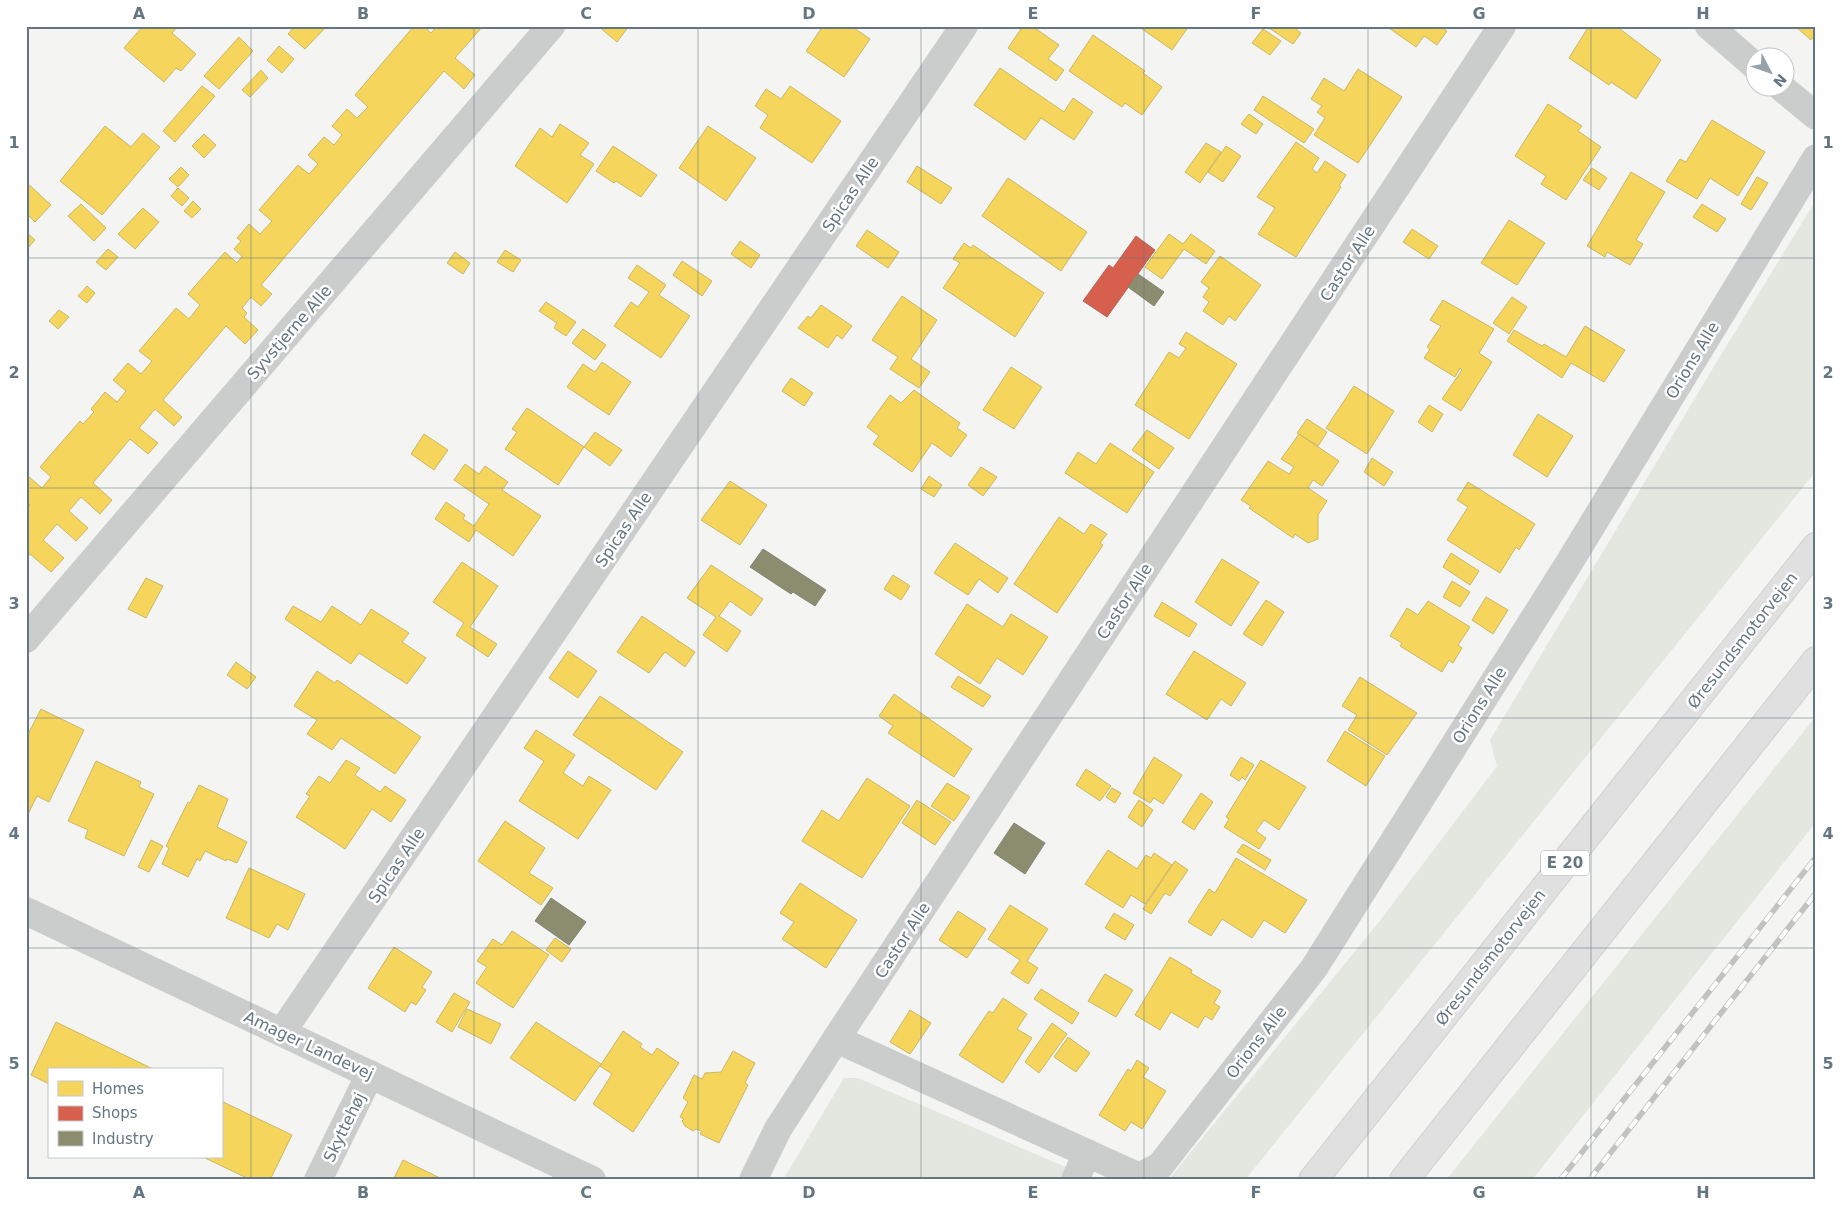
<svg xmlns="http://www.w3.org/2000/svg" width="1842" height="1206" viewBox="0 0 1842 1206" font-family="'DejaVu Sans',sans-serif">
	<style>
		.green { fill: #e4e7e0 }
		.homes { fill: #f6d55c; stroke: #cab867 }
		.shops { fill: #d6604d; stroke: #b4675d }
		.industry { fill: #8c8c6e; stroke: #808574 }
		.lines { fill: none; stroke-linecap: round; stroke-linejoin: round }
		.highway-casing { stroke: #d0d1d1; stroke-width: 30 }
		.minor { stroke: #cbcdcd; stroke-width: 28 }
		.highway { stroke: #e0e0e0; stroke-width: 28 }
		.rail-casing { stroke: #c1c2c2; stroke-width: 5.5 }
		.rail { stroke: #fff; stroke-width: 4; stroke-dasharray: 11; stroke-linecap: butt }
		.grid { fill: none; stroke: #647682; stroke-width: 1; stroke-opacity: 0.55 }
		.labels { text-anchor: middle; stroke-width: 5; stroke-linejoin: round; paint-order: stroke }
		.shield { fill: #fff; stroke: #929fa8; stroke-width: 1 }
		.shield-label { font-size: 15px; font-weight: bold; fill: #647682 }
		.street-label { font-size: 16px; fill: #647682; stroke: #fff }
		.neatline { fill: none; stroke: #647682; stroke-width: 2 }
		.grid-label { font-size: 16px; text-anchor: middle; font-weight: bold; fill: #647682 }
	</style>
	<rect width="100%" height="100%" fill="#f4f4f2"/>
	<!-- green -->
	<g class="green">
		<polygon points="1816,200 1816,471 1245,1180 1168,1180 1379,922 1497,766 1490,740 1719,358"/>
		<polygon points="1816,716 1816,822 1532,1180 1446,1180"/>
		<polygon points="844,1078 858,1078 1096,1180 783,1180"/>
	</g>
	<!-- homes -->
	<g class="homes">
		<polygon points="143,26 178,26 172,33 196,54 181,71 176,68 164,82 124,48"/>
		<polygon points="295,26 327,26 305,49 288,34"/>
		<polygon points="414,26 424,26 431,33 437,26 483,26 455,58 475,75 464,89 444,71 261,285 272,294 261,306 251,297 242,308 247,313 244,317 258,330 245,344 226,326 163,400 182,417 174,426 155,409 139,428 158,443 148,454 130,439 93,483 112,500 100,514 81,497 69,511 88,528 76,541 57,524 43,540 64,558 51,572 30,554 26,559 26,509 30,505 26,502 26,481 29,477 42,488 51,477 40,467 80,421 83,424 94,412 91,409 105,392 117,402 126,391 113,380 128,363 141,374 152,361 139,351 176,308 189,319 200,305 188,294 225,252 237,263 242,256 234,249 241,241 237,238 249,224 260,234 272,221 259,210 298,165 309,174 318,164 308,155 324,137 334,145 342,135 332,126 347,109 357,118 368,107 355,95"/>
		<polygon points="598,26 629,26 617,42"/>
		<polygon points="823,26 851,26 870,39 844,77 806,51"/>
		<polygon points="1023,26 1032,26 1059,45 1048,59 1064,70 1056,81 1008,48"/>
		<polygon points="1138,26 1189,26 1172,50"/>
		<polygon points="1266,26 1292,26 1301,33 1293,44"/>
		<polygon points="1386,26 1440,26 1447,31 1437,45 1424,36 1416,47"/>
		<polygon points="1589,26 1616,26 1661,60 1636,99 1611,82 1609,85 1569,58"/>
		<polygon points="1795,26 1816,26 1816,34 1811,40"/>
		<polygon points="1263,29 1281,41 1270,55 1252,43"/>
		<polygon points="1093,35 1145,71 1143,73 1162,87 1142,115 1125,103 1122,107 1069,71"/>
		<polygon points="239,37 253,51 219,89 204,76"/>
		<polygon points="279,46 294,59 282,73 267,60"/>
		<polygon points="1000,68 1064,112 1073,98 1093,112 1074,140 1041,118 1025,140 974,105"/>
		<polygon points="1358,69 1402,97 1358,163 1314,135 1325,118 1317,112 1322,106 1311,99 1324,78 1344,91"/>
		<polygon points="261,70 268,78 250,97 242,90"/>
		<polygon points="202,86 215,96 175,142 163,131"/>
		<polygon points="790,86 841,121 812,163 760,128 768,115 755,106 766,89 781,99"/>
		<polygon points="1263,96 1314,129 1304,143 1254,110"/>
		<polygon points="1548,104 1582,126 1578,131 1601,147 1566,200 1541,184 1546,176 1515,156"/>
		<polygon points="1249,114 1263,124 1256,134 1241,124"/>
		<polygon points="1712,120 1765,152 1738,196 1710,178 1697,199 1666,181 1680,159 1686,162"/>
		<polygon points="560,124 589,143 580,155 594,164 567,203 515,166 540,128 552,137"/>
		<polygon points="105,126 131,147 143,133 160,147 102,215 60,181"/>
		<polygon points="708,126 756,158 726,201 679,168"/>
		<polygon points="204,134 216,145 204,158 192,146"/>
		<polygon points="1296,142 1319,158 1312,169 1317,173 1325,161 1346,175 1339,186 1341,187 1296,257 1258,234 1275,208 1257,197"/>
		<polygon points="1206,143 1221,152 1200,183 1185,172"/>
		<polygon points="613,146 657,175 641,197 616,181 614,183 596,171"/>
		<polygon points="1226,146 1241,156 1223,182 1208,172"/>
		<polygon points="917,166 952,188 941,204 907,182"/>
		<polygon points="181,167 189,175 178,187 169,179"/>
		<polygon points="1592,168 1607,178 1599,190 1583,180"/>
		<polygon points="1631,172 1665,192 1636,240 1643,244 1630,265 1607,252 1605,257 1587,246"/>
		<polygon points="1757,177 1768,183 1751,210 1741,204"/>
		<polygon points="1008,178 1087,232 1061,271 982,216"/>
		<polygon points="26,182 51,205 35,222 26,213"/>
		<polygon points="178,188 189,198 182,206 171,196"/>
		<polygon points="193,201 201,209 192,218 184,211"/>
		<polygon points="81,204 106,228 94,241 68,216"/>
		<polygon points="1702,204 1726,219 1717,232 1693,217"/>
		<polygon points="143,208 159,222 135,249 118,234"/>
		<polygon points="1509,220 1545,243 1517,285 1481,263"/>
		<polygon points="1412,229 1438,246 1429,259 1403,242"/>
		<polygon points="867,230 899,252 888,268 856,246"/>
		<polygon points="26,232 35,240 26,250"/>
		<polygon points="1169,234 1183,244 1191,234 1215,251 1206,264 1184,249 1162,279 1145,267"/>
		<polygon points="740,241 760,255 751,268 731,254"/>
		<polygon points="964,243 971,248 973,245 1044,293 1015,337 943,288 960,263 953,259"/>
		<polygon points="108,249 118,257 106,270 96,262"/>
		<polygon points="505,250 521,260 513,272 497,262"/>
		<polygon points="455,252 470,263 463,274 447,263"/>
		<polygon points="1220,256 1261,285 1235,321 1229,316 1223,325 1203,311 1209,302 1203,297 1209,288 1201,282"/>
		<polygon points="682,261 712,281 702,296 673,275"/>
		<polygon points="637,265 666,285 659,295 690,316 661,358 614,326 631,302 638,307 649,292 628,278"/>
		<polygon points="87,286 95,293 87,303 78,296"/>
		<polygon points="902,296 937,320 911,359 930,372 919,388 890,369 898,357 872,340"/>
		<polygon points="1512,297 1527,307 1509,334 1493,323"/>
		<polygon points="1443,300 1494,329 1479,353 1492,362 1461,411 1442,399 1462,370 1460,368 1455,377 1424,358 1430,349 1427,347 1441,326 1430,320"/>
		<polygon points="546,302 576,322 566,336 554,328 557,323 539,311"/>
		<polygon points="821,305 852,326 842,339 837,335 828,348 798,328 808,316 811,318"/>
		<polygon points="59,310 69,317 58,329 49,321"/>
		<polygon points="1585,326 1625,350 1604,382 1571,363 1562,378 1507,341 1514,330 1542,346 1544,344 1566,357"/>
		<polygon points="583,329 606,345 595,360 572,343"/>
		<polygon points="1186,332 1237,364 1189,439 1135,405 1169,352 1179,358 1186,348 1179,344"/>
		<polygon points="602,362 631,382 609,415 567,387 583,364 595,372"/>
		<polygon points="1011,367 1042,387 1014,429 983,410"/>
		<polygon points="791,378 813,393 804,406 782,391"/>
		<polygon points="1354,386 1394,411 1367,454 1326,428"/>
		<polygon points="914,390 960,423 957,428 967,435 951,457 932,443 912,472 873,444 879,436 867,427 890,395 901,403"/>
		<polygon points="1429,405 1443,414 1432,432 1418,422"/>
		<polygon points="527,408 584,447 558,485 505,449 517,432 512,429"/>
		<polygon points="1538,414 1573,436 1547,477 1513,455"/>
		<polygon points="1307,419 1327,432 1318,446 1297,433"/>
		<polygon points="1147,430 1174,448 1159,469 1132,450"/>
		<polygon points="595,432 622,450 610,466 584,447"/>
		<polygon points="424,434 448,450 434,470 411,454"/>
		<polygon points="1299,434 1339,461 1322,486 1313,480 1308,488 1327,501 1318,515 1318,539 1308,543 1295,534 1293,538 1249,508 1251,506 1241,500 1268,461 1289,474 1294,467 1281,459"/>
		<polygon points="1110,443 1154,472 1127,513 1065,473 1078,452 1096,464"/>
		<polygon points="1372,458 1393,472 1384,486 1364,472"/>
		<polygon points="465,464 479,474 485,466 508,482 502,490 541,516 513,556 476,530 469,542 435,519 446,502 465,515 463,519 474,526 489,504 454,480"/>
		<polygon points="981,467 997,477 983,496 968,485"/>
		<polygon points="929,476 942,485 934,497 921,489"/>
		<polygon points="730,481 767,505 740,545 701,520"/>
		<polygon points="1468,482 1535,524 1519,550 1516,547 1500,573 1447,540 1468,507 1457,500"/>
		<polygon points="1059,517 1084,534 1091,524 1107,534 1100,543 1103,545 1057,613 1014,584"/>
		<polygon points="955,543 1008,578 998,593 979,579 968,595 934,573"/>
		<polygon points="1451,553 1479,571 1470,585 1443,567"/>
		<polygon points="1222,559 1259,582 1231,626 1195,602"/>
		<polygon points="462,562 498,586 470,627 497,644 488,657 456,635 464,623 433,602"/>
		<polygon points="711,565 763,599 751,616 730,601 719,616 741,631 727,652 703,635 716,617 687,598"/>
		<polygon points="893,575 910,586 901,600 884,589"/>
		<polygon points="146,578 163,586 146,618 128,609"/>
		<polygon points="1452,581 1470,592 1460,607 1443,597"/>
		<polygon points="1486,597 1508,610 1493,634 1472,620"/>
		<polygon points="1266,600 1284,612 1262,646 1243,634"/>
		<polygon points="1428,601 1470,627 1458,645 1462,648 1453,663 1449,660 1442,672 1400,646 1402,643 1390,636 1407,608 1418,615"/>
		<polygon points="1162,602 1197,624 1189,637 1154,616"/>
		<polygon points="967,604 1003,627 1011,614 1048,637 1023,675 997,658 980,684 935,654"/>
		<polygon points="293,606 321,622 332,606 361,625 371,609 409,633 402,642 426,658 407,684 359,653 351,664 285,619"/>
		<polygon points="642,616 695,652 685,667 665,652 649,673 617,652"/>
		<polygon points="568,651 597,671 578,698 549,678"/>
		<polygon points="1194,651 1246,683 1231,706 1221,699 1207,720 1166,694"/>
		<polygon points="236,662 256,677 247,689 227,675"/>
		<polygon points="317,671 335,683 337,680 421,737 395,774 341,738 332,750 307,734 317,720 294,706"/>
		<polygon points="958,676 991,696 983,707 951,687"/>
		<polygon points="1360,677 1417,713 1387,755 1348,730 1357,715 1342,706"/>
		<polygon points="894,694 972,749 954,777 888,733 893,726 879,716"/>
		<polygon points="600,696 683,752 656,790 573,735"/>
		<polygon points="41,709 84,730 49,802 37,796 26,818 26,738"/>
		<polygon points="536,730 575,755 563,773 583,786 589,776 611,790 578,839 519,801 544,761 524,748"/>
		<polygon points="1345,731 1385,756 1366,786 1327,761"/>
		<polygon points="1154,757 1182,775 1163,804 1154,798 1150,803 1133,793"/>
		<polygon points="1241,757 1254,765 1245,780 1242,777 1239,781 1230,775"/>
		<polygon points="346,760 360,768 355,775 380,792 385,786 406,800 391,822 372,809 345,849 296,817 310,796 306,794 319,776 330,783"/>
		<polygon points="1261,760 1306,787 1279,830 1264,820 1256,831 1266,838 1259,849 1224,827 1229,819 1226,817"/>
		<polygon points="96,761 141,782 139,787 154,794 124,856 85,838 88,830 68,821"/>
		<polygon points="1086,769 1111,786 1100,801 1076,785"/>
		<polygon points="867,778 910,806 862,878 802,841 822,810 839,821"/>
		<polygon points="947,783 970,797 954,821 931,806"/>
		<polygon points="199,785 228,799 217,827 247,842 237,863 227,859 226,861 205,851 200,861 197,859 188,877 162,864 169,848 166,846 188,802 190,803"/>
		<polygon points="1112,788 1121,793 1115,803 1106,797"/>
		<polygon points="1201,793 1213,802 1194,830 1182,822"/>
		<polygon points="917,800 951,822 935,845 902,823"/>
		<polygon points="1139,800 1153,810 1142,827 1128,817"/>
		<polygon points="505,821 545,848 529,873 553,888 541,905 478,861"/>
		<polygon points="151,840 163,846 149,872 138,867"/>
		<polygon points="1243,844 1271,860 1265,870 1237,852"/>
		<polygon points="1108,850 1137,869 1146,855 1151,858 1154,853 1172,865 1145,904 1131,895 1123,908 1085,884"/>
		<polygon points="1236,858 1307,900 1285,933 1264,920 1252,938 1222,919 1211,936 1188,922 1209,889 1215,893"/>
		<polygon points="1175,861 1188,870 1170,896 1165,893 1151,914 1143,909"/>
		<polygon points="249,868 305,894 288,930 277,924 269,938 226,918"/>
		<polygon points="800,883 857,920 826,968 782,939 794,922 780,913"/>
		<polygon points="1010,905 1048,929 1027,961 1038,968 1028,984 1011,973 1020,960 988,939"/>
		<polygon points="958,911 986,929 967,958 939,940"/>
		<polygon points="1114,913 1134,925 1125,940 1105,928"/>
		<polygon points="512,931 549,955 513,1008 476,983 487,967 477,961 493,939 502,945"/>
		<polygon points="555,938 571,949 562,962 546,950"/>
		<polygon points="394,947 432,972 422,987 426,990 416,1005 411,1002 405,1012 368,988"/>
		<polygon points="1170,957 1192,970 1191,973 1221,991 1214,1003 1220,1007 1212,1020 1205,1016 1198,1028 1171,1012 1160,1030 1135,1015"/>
		<polygon points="1105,974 1133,990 1116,1017 1088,1001"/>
		<polygon points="1041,989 1079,1013 1072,1024 1034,999"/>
		<polygon points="454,993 470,1002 452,1032 436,1022"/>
		<polygon points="1003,998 1027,1014 1017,1029 1032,1038 1003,1083 959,1055 989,1011 993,1013"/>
		<polygon points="467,1009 501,1024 491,1044 458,1027"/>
		<polygon points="910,1010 931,1023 910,1054 890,1042"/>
		<polygon points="56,1022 155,1070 49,1070 49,1084 31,1075"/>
		<polygon points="536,1022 601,1064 575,1101 510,1058"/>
		<polygon points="1052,1023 1067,1034 1039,1073 1025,1062"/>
		<polygon points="623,1031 642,1044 640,1047 652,1055 657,1048 679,1063 633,1132 593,1104 612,1074 600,1066"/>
		<polygon points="1068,1037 1090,1053 1076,1072 1054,1057"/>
		<polygon points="733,1051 755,1063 745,1083 748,1085 719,1143 700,1134 702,1131 696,1129 693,1131 685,1126 682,1121 684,1119 680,1117 688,1102 683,1098 694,1075 702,1079 705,1073 721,1072"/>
		<polygon points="1137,1060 1149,1068 1143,1077 1166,1091 1142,1129 1131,1122 1125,1131 1099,1115 1128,1069 1131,1071"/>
		<polygon points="221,1101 292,1135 270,1180 251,1180 203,1157 221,1157"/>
		<polygon points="403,1160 442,1179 442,1180 393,1180"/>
	</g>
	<!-- shops -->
	<polygon class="shops" points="1136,236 1155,250 1107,317 1083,301 1109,265 1113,268"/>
	<!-- industry -->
	<g class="industry">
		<polygon points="1138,274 1164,292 1154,306 1128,287"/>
		<polygon points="763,549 826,590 815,606 793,592 791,594 750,567"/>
		<polygon points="1014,823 1045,843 1025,874 994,853"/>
		<polygon points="551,898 586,922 569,945 535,921"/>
	</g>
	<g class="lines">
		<defs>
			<g id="highway">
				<polyline points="1313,1180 1816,547"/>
				<polyline points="1404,1180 1816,661"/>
			</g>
		</defs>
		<!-- highway casing -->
		<use href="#highway" class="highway-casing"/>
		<!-- minor -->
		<g class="minor">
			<polyline points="1709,26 1754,65"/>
			<polyline points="1782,88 1816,116"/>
			<polyline points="26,639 551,26"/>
			<polyline points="26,911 592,1180"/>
			<polyline points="282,1032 964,26"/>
			<polyline points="836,1039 1133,1174 1141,1176 1160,1166 1314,968 1569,563 1816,158"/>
			<polyline points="318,1180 370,1074"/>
			<polyline points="753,1180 778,1129 836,1039 1502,26"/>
			<polyline points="1075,1180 1087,1153"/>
		</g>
		<!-- highway -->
		<use href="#highway" class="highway"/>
		<defs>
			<g id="rail">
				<polyline points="1560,1180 1816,857"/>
				<polyline points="1589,1180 1816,893"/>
			</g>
		</defs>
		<!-- rail casing -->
		<use href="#rail" class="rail-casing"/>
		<!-- rail -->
		<use href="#rail" class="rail"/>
	</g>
	<!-- grid -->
	<path class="grid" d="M251,26v1154M474,26v1154M698,26v1154M921,26v1154M1144,26v1154M1368,26v1154M1591,26v1154M26,258h1790M26,488h1790M26,718h1790M26,948h1790"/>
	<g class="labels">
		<!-- shield labels -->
		<rect class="shield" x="1541" y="850.5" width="48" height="25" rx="4"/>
		<g class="shield-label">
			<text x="1565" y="868">E 20</text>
		</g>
		<!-- street labels -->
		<g class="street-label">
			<text transform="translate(850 194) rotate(-56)" y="6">Spicas Alle</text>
			<text transform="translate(1347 263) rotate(-57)" y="6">Castor Alle</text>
			<text transform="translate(289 332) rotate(-49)" y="6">Syvstjerne Alle</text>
			<text transform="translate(1692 360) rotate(-59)" y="6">Orions Alle</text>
			<text transform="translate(623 529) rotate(-56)" y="6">Spicas Alle</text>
			<text transform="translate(1124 601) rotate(-57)" y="6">Castor Alle</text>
			<text transform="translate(1742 640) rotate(-52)" y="6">Øresundsmotorvejen</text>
			<text transform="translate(1479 705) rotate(-58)" y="6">Orions Alle</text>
			<text transform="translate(396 865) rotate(-56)" y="6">Spicas Alle</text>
			<text transform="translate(902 940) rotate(-57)" y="6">Castor Alle</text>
			<text transform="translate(1490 957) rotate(-52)" y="6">Øresundsmotorvejen</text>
			<text transform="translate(1256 1042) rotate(-52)" y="6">Orions Alle</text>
			<text transform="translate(309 1045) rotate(25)" y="6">Amager Landevej</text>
			<text transform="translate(344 1127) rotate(-64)" y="6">Skyttehøj</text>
		</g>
	</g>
	<!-- border -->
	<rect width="1842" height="1206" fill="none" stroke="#ffffff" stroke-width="55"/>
	<!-- legend -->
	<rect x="48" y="1068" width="175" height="90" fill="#ffffff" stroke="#c1c8cd"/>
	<rect x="58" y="1081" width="25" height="15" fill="#f6d55c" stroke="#c1c8cd"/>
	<text x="92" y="1094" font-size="15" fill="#647682">Homes</text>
	<rect x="58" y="1106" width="25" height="15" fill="#d6604d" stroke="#c1c8cd"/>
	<text x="92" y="1118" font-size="15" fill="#647682">Shops</text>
	<rect x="58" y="1131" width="25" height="15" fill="#8c8c6e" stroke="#c1c8cd"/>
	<text x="92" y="1144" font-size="15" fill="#647682">Industry</text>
	<!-- north arrow -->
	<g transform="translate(1770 72) rotate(131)"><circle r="24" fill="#ffffff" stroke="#c1c8cd"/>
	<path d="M0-4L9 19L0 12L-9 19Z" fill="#96a2a9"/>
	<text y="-8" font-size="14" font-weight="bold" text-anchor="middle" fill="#647682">N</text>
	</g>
	<rect x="28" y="28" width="1786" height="1150" class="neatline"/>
	<g class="grid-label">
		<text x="139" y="19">A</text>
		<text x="363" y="19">B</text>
		<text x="586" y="19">C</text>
		<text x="809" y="19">D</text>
		<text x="1033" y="19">E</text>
		<text x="1256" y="19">F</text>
		<text x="1479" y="19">G</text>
		<text x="1703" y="19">H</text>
		<text x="14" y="148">1</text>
		<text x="1828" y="148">1</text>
		<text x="14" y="378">2</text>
		<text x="1828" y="378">2</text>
		<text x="14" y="609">3</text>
		<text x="1828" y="609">3</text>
		<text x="14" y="839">4</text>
		<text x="1828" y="839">4</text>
		<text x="14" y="1069">5</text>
		<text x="1828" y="1069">5</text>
		<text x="139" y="1198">A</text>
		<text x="363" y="1198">B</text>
		<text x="586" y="1198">C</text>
		<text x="809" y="1198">D</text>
		<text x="1033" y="1198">E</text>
		<text x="1256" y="1198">F</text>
		<text x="1479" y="1198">G</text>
		<text x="1703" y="1198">H</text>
	</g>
</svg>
